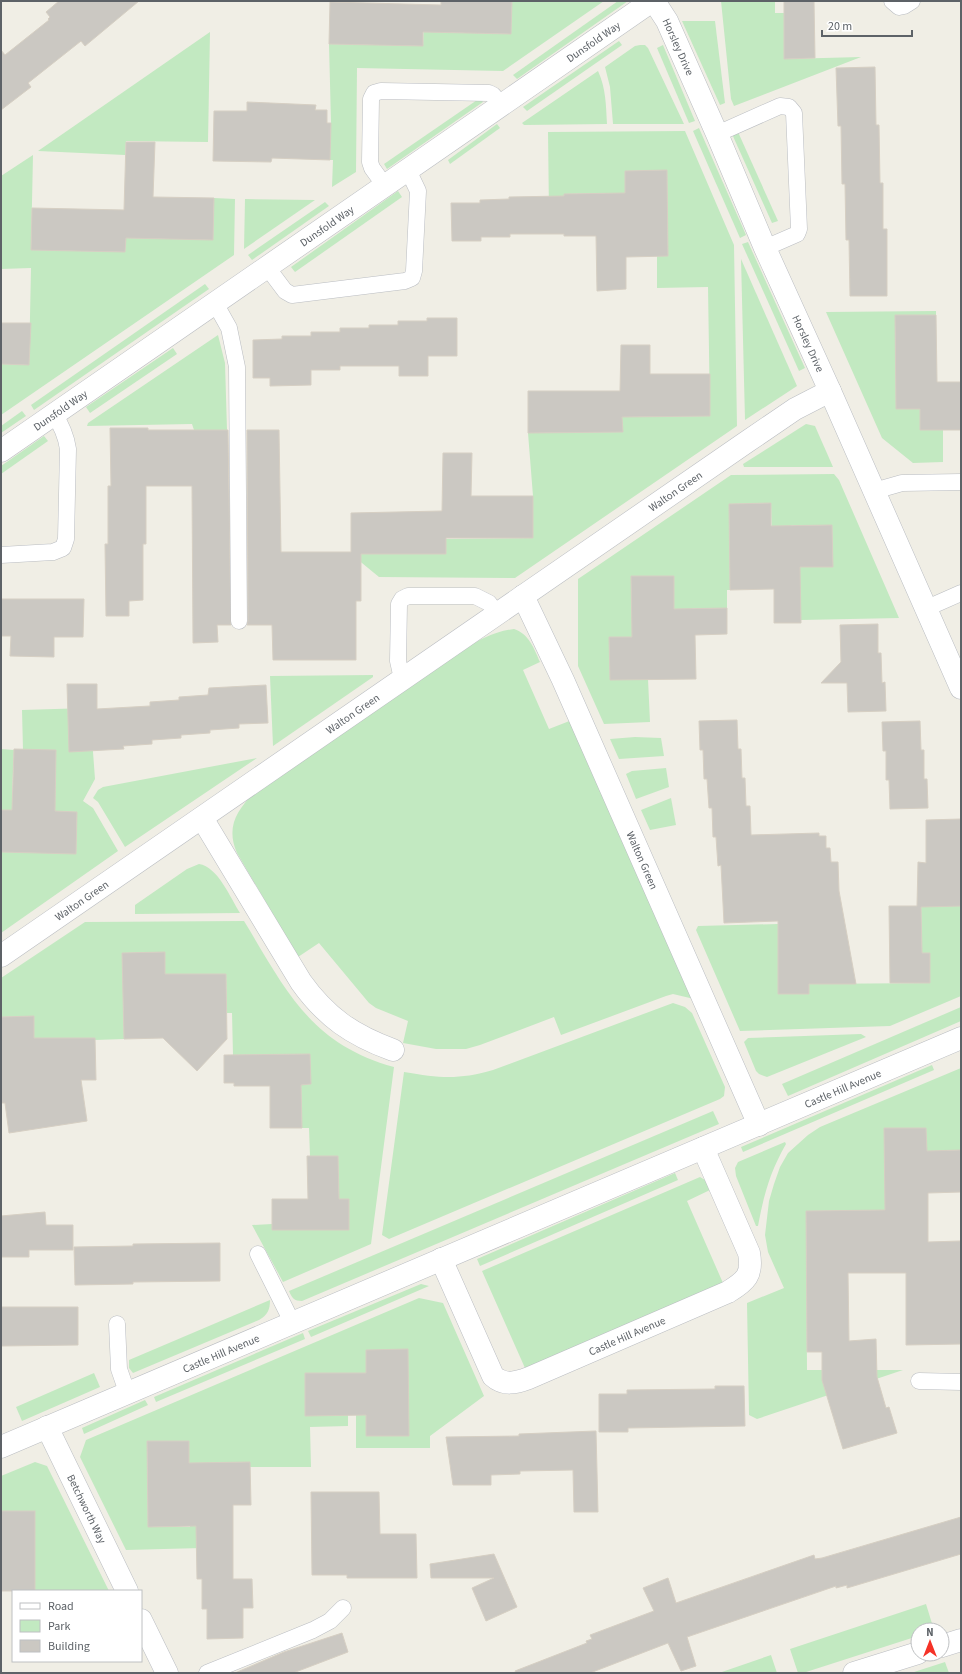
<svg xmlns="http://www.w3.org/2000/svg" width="962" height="1674" viewBox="0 0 962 1674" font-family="'Source Sans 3',sans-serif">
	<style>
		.green { fill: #c2e9c1 }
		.building { fill: #cbc8c2; stroke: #d6cfc3 }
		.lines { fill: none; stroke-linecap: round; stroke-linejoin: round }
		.service-casing { stroke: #babdc2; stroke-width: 17 }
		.minor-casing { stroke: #babdc2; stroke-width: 23 }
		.tertiary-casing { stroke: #babdc2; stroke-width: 23 }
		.service { stroke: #fff; stroke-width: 16 }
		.minor { stroke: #fff; stroke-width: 22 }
		.tertiary { stroke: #fff; stroke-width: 22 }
		.labels { text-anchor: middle; stroke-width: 4; stroke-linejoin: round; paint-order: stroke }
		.street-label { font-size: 11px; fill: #5d6267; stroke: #fff }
	</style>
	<rect width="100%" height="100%" fill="#f0eee5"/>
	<!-- green -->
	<g class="green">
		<polygon points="512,1 604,1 503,71 357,68 356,172 332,187 333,160 330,160 331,123 329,44 423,46 424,19 440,32 511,34"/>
		<polygon points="618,1 628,1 517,79 513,75"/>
		<polygon points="721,1 775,1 775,13 784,13 785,59 861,57 734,106 731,99"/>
		<polygon points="682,21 715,21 725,103 720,105"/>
		<polygon points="210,32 208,142 126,141 125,155 38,151"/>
		<polygon points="619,41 622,45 527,111 523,107"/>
		<polygon points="640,45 645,45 648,48 684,124 613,124 610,87 605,67 635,46"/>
		<polygon points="663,45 695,121 689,123 657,48"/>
		<path d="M598,71c8,17 8,35 9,53l-83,1 -2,-2z"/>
		<polygon points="480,98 483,102 387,169 384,164"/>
		<polygon points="497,124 500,128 450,164 448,160"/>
		<polygon points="699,128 746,235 740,238 693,131"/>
		<polygon points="685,131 734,245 737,426 515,578 379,577 351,554 398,554 446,539 533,538 533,496 528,433 622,432 622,417 710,416 708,287 657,288 657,256 668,256 667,170 625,171 625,205 604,193 564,194 564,214 549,214 548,132"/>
		<polygon points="738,132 778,221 772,223 732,134"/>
		<polygon points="33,155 31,250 125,252 126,238 213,240 214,198 235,199 234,255 1,415 1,364 29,365 31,268 1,269 1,176"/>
		<polygon points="398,191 402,197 295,272 291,267"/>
		<polygon points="245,199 315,200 244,249"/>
		<polygon points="325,202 329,206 252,260 248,255"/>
		<polygon points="748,242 805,368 799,371 742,244"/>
		<polygon points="741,259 797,386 745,420"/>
		<polygon points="205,284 209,289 34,410 31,405"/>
		<polygon points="936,311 936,315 895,315 896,409 920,409 920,430 943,430 943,462 913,463 882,438 826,312"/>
		<polygon points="218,335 225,363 227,430 194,430 192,424 87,426 88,423"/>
		<polygon points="173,348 177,354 90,413 86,407"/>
		<polygon points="22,411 26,416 1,433 1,426"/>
		<polygon points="806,424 815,426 833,467 744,467 743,464"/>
		<polygon points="44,436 48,441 1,474 1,466"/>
		<polygon points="834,474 839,480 899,618 801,620 793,567 833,567 832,525 792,525 772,538 771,503 729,504 730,590 727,590 727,608 694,608 674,615 673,576 631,577 632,617 644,637 609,638 610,679 648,679 650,722 604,724 578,666 578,579 731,475"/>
		<path d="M514,629c15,5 20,19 26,33l-17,8 26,59 23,-9 122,279 -21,-5 -7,2 -105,39 -7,-18 -74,28 -14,4h-30l-33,-6 5,-22 -32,-13 -7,-5 -50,-60 -21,14 -61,-104c-11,-25 -1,-42 17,-60l206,-142c17,-10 35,-20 54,-22z"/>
		<polygon points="373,675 373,677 273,746 270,676"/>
		<polygon points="88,708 90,711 95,779 83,801 93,808 118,851 1,933 1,852 76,853 77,812 43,811 23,750 22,710"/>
		<polygon points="635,737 661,738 664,756 619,759 610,739"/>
		<polygon points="1,749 14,750 12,794 27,811 1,810"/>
		<polygon points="257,758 125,847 98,802 93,798 98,790 103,787"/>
		<polygon points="666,768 669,787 636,799 626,774 632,771"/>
		<polygon points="671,798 676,825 650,830 641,810"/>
		<path d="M199,864c19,3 31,33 41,49l-105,1v-9l52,-36z"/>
		<polygon points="921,906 961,906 961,996 890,1026 740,1031 696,930 698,926 778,924 778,994 809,994 809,984 930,983 930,953 922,953"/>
		<path d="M244,921c42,69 66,123 150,146l-23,177 -88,38 -31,-57 20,-1v6h77v-31h-10l-1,-43h-28l-1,-28h-7l-1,-43 10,-1 -1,-30 -77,1 -1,-42h-5l-1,-39h-41l-20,13v-35l-42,1 1,86 -29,1v-2h-41l-20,13v-35l-33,1v-39l84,-56z"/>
		<path d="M673,1003l12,4 7,6 33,74 -1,9 -4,3 -331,140 -7,-4 22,-163c36,6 54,8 89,-2z"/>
		<polygon points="961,1007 961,1021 788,1096 782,1084"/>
		<polygon points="861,1034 866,1037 767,1077 759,1074 756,1071 744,1042 748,1038"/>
		<polygon points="932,1065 934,1070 743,1152 741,1147"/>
		<polygon points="961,1068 961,1150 947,1150 947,1162 927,1162 926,1128 885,1128 885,1210 806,1211 807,1370 903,1370 757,1419 749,1415 747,1303 784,1288 768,1252 765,1235 769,1201 774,1184 780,1167 788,1153 808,1135 820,1127"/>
		<path d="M713,1111l6,13 -417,177c-8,0 -10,-3 -13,-10z"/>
		<path d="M785,1142l1,2c-16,28 -22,50 -28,82h-2l-20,-50 -1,-8 3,-6z"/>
		<polygon points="675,1173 678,1180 480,1266 477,1259"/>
		<polygon points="700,1177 705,1180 710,1190 687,1201 723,1283 525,1368 482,1271"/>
		<polygon points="421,1284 429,1286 311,1337 308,1331"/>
		<polygon points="419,1298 443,1303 484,1396 430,1436 430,1448 356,1448 356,1412 407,1350 366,1350 366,1384 346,1373 305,1374 305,1415 348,1415 348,1426 310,1427 311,1467 250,1467 250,1462 209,1463 189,1475 189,1441 147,1441 148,1527 190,1527 190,1491 202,1548 126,1550 80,1457 86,1440"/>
		<path d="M270,1300c0,9 -2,15 -11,20l-126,53 -4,-5v-8z"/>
		<polygon points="303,1333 305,1339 156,1402 154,1397"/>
		<polygon points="94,1373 100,1387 22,1421 16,1407"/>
		<polygon points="145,1400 148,1405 84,1434 82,1428"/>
		<polygon points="35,1462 47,1466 109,1591 35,1591 35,1511 1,1511 1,1476"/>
		<polygon points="926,1604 934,1630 918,1630 918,1636 803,1673 798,1673 790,1649"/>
		<polygon points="771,1655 777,1673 719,1673"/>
		<polygon points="945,1662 949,1673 911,1673"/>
	</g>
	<!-- building -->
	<g class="building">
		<polygon points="59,1 139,1 85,46 81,41 28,83 31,87 1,110 1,50 5,55 49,20 48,19 50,17 46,12"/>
		<polygon points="441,1 512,1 511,34 423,32 423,46 329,44 330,2 441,5"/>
		<polygon points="784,1 814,1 815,58 784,59"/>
		<polygon points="875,67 876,125 879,125 880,183 883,183 883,229 887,229 887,296 850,296 849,240 846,240 845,184 842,184 841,126 838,126 836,68"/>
		<polygon points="247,102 316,105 315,110 327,110 327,123 331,123 330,160 272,158 271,162 213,161 214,111 247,111"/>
		<polygon points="126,142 155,142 153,197 214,198 213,240 126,238 125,252 31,250 32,208 124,210"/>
		<polygon points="667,170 668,256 626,257 626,289 597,291 596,236 564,236 564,234 510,234 510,237 481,237 481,241 452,241 451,203 480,203 480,200 509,199 509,197 564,196 564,194 625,193 625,171"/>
		<polygon points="895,315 936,315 937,382 961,382 961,430 920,430 920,409 896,409"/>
		<polygon points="427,318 457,318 457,356 428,356 428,376 399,376 399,366 340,366 340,370 311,370 311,385 270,386 270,378 253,378 253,340 282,339 282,336 311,336 311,332 340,332 340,328 369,328 369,325 398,325 398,321 427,321"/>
		<polygon points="1,323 31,323 29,365 1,364"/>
		<polygon points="621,345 650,345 650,374 710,374 710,416 622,417 623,432 528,433 528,391 620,391"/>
		<polygon points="110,428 148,428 148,430 228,430 231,625 217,625 218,642 193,643 192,486 146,486 146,544 143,544 143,600 129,601 129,616 106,616 105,544 108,544 108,486 111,486"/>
		<polygon points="247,430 279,430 281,552 351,552 351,513 442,511 443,453 472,453 471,496 533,496 533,538 446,538 446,554 361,554 361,601 356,601 356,660 273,660 272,625 247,625 248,621"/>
		<polygon points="771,503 771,526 832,525 833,567 800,567 801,623 774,623 774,589 730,590 729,504"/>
		<polygon points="631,576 674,576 674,609 727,608 727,634 695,635 696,679 610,680 609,637 632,637"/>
		<polygon points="1,599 84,599 83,637 54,637 54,657 10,656 11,636 1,636"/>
		<polygon points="878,624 878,653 881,653 882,683 885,682 886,711 848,712 847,683 821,683 841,662 840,625"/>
		<polygon points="67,684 97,684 97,709 150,706 150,702 179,700 179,697 208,695 209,688 266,685 268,723 239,724 239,728 210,730 210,733 181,735 181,738 152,740 152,744 123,746 124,749 69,752"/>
		<polygon points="737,720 738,749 741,749 742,778 745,778 746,806 750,806 751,835 819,833 819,836 826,836 826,848 830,848 831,862 838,862 839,891 856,984 809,984 809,994 778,994 778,921 724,923 721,865 718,866 716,837 713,837 712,808 709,808 707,779 704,779 703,750 700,750 699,721"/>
		<polygon points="920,721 921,750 924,750 924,779 927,779 928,808 890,809 889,780 886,780 886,751 883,751 882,722"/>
		<polygon points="14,749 56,750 55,811 77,812 76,854 1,852 1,810 12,810"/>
		<polygon points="961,819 961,906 921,907 922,953 930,953 930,983 890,983 889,906 917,906 918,862 926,863 926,820"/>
		<polygon points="165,952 165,974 226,974 227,1039 197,1071 163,1038 124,1039 122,953"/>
		<polygon points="34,1016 34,1038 95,1038 96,1080 81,1080 87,1121 9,1133 5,1103 1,1103 1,1017"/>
		<polygon points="310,1054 311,1084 301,1085 302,1128 270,1128 270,1086 234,1086 234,1083 224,1083 224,1055"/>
		<polygon points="884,1128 926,1128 927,1151 961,1150 961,1192 928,1193 928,1242 961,1241 961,1344 906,1345 906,1273 848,1273 849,1341 876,1339 877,1377 886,1408 889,1407 897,1433 843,1449 822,1380 822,1352 807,1352 806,1211 885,1210"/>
		<polygon points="307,1156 338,1156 339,1199 349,1199 349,1230 272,1230 272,1199 308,1199"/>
		<polygon points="45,1212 46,1225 73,1225 73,1250 29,1250 29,1257 1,1257 1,1216"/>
		<polygon points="220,1243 220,1281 133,1282 133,1284 75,1285 74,1247 133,1246 133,1244"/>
		<polygon points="1,1307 78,1307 78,1345 1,1346"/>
		<polygon points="408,1349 409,1436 366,1436 366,1415 305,1416 305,1373 366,1373 366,1350"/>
		<polygon points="715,1386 744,1386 745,1426 628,1428 628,1432 599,1432 599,1394 627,1394 627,1390 715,1389"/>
		<polygon points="596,1431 598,1512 574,1512 573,1470 520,1471 520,1474 491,1475 491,1485 453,1485 446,1437 519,1436 519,1434"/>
		<polygon points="147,1441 189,1441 189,1463 250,1462 251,1505 233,1505 233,1579 252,1579 253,1608 243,1608 243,1638 207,1639 207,1609 202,1609 202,1579 197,1579 196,1526 148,1527"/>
		<polygon points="311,1492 379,1492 380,1534 416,1534 417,1578 347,1578 347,1575 312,1575"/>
		<rect x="1" y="1511" width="34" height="80"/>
		<polygon points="961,1517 961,1554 847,1588 847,1585 836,1588 836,1586 687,1637 696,1666 681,1671 668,1643 590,1673 516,1673 515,1671 587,1643 586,1641 592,1639 590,1635 654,1611 643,1588 668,1578 676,1603 814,1555 815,1559 822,1558"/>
		<polygon points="494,1554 517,1607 486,1621 472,1588 494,1578 431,1578 430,1564"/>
		<polygon points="342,1633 348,1652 293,1673 235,1673 284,1652"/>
	</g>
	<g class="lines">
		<defs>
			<g id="service">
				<polyline points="892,1 899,7 904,6 912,1"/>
				<polyline points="717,134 780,106 789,107 794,113 799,229 797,234 765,248"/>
				<polyline points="385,186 372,168 370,162 371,99 374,93 381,91 489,93 493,95 502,105"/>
				<polyline points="267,267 285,291 292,295 405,281 412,278 414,271 418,191 408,170"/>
				<polyline points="215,303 229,328 237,367 239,621"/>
				<polyline points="874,491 902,483 961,482"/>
				<path d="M1,555l52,-3 10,-4 3,-9 2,-90c-2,-14 -6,-23 -14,-35"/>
				<polyline points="927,608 961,593"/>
				<polyline points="405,678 400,670 398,661 399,604 402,599 408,596 475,596 489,603 498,615"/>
				<polyline points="258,1254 292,1322"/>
				<polyline points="117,1324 119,1369 127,1392"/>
				<polyline points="919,1381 961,1382"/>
				<polyline points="207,1673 313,1630 330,1621 343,1608"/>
			</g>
			<g id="minor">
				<path id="s1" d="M654,1l13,20 50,113 48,114 65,143 131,297"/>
				<path id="s2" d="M1,451l651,-450"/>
				<path id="s3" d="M523,596l40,84 196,445"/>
				<path d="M202,818l99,164c25,35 51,53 92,68"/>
				<path id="s4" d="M1,956l747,-515 47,-32 35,-18"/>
				<path id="s5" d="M441,1259l52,117c11,10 23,7 36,2l199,-86c18,-11 25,-17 21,-39l-46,-105"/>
				<path id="s6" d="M47,1427l80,164"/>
				<polyline points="141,1620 167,1673"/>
			</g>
			<g id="tertiary">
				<path id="s7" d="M1,1447l960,-409"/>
				<polyline points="942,1646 961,1640"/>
				<polyline points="854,1673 918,1653"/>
			</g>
		</defs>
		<!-- service casing -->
		<use href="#service" class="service-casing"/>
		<!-- minor casing -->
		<use href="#minor" class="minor-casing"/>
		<!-- tertiary casing -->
		<use href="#tertiary" class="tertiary-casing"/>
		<!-- service -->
		<use href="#service" class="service"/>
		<!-- minor -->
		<use href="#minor" class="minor"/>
		<!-- tertiary -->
		<use href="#tertiary" class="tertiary"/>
	</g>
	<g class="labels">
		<!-- street labels -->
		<g class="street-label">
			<text dy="4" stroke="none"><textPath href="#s2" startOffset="720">Dunsfold Way</textPath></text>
			<text dy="4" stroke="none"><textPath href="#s1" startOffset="52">Horsley Drive</textPath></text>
			<text dy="4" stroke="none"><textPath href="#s2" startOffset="396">Dunsfold Way</textPath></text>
			<text dy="4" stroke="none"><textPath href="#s1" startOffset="376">Horsley Drive</textPath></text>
			<text dy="4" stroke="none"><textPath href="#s2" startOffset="72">Dunsfold Way</textPath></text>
			<text dy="4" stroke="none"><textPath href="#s4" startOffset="819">Walton Green</textPath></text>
			<text dy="4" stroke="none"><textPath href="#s4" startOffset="427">Walton Green</textPath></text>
			<text dy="4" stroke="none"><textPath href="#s3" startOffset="290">Walton Green</textPath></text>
			<text dy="4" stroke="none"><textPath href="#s4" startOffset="98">Walton Green</textPath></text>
			<text dy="4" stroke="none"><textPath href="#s7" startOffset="915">Castle Hill Avenue</textPath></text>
			<text dy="4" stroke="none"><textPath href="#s5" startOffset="273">Castle Hill Avenue</textPath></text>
			<text dy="4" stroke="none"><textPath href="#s7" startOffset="239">Castle Hill Avenue</textPath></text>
			<text dy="4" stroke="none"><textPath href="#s6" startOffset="91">Betchworth Way</textPath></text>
		</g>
	</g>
	<!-- border -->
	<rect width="962" height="1674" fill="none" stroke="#5d6267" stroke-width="4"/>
	<!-- legend -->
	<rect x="12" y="1590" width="130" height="72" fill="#ffffff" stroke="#bec0c2"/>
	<rect x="20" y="1603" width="20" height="6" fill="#ffffff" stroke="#bec0c2"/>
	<text x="48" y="1610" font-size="12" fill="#5d6267">Road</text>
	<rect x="20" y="1620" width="20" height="12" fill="#c2e9c1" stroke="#bec0c2"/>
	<text x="48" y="1630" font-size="12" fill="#5d6267">Park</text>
	<rect x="20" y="1640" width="20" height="12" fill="#cbc8c2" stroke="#bec0c2"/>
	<text x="48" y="1650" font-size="12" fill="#5d6267">Building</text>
	<!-- north arrow -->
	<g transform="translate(930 1642)"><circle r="19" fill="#ffffff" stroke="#bec0c2"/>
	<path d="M0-3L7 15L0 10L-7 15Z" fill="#f53227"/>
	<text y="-6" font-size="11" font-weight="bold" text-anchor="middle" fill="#5d6267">N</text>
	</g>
	<!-- scale -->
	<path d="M822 30v6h90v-6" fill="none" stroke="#5d6267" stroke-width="2"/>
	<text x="828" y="30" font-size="12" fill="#5d6267" stroke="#ffffff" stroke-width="3" paint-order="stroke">20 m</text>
</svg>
